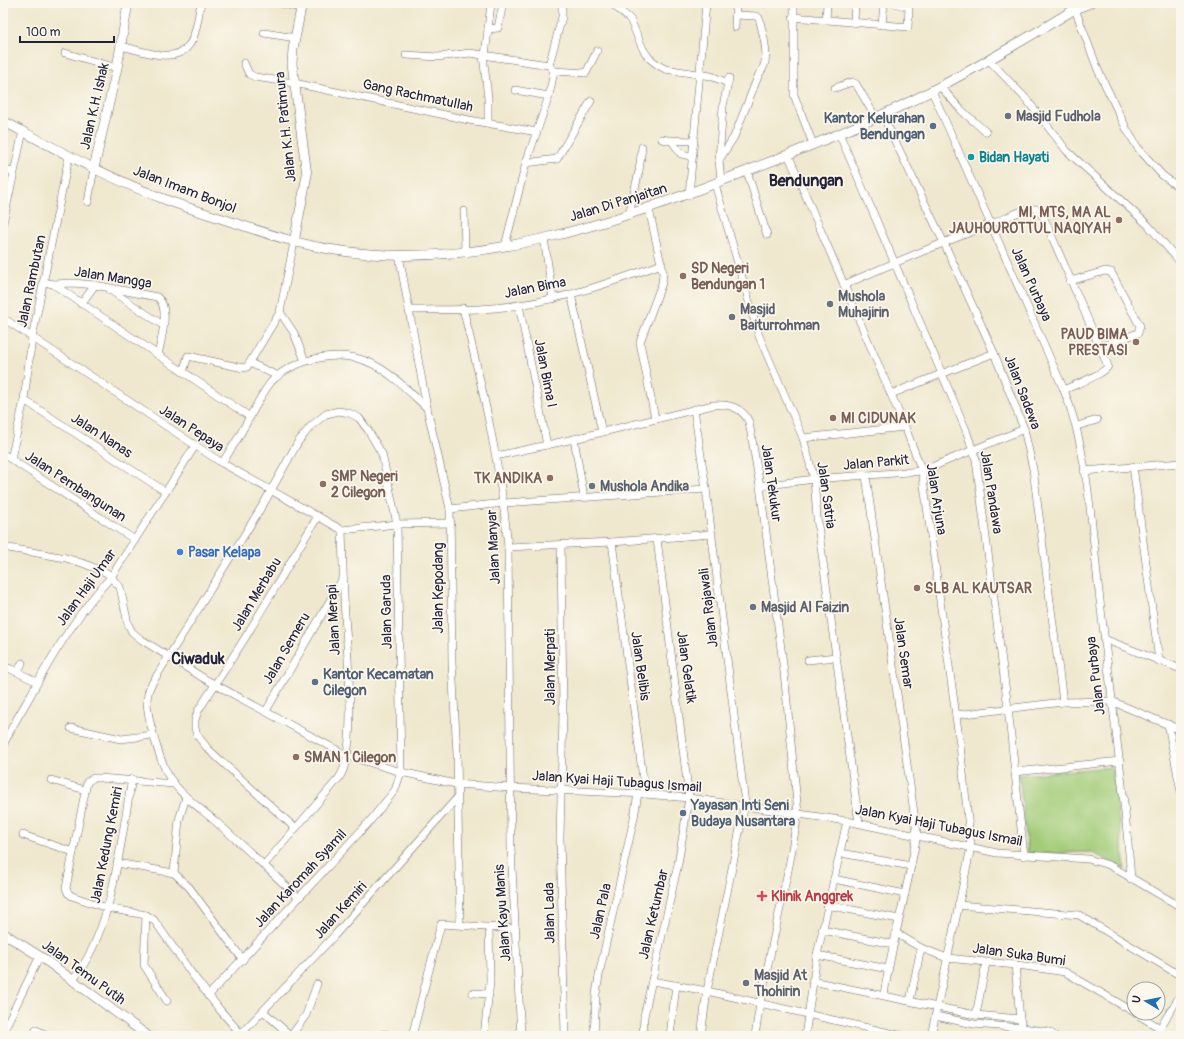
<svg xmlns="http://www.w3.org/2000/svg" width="1184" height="1039" viewBox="0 0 1184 1039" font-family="Pangolin,sans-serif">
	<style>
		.green { fill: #a2cc78; stroke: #62775a }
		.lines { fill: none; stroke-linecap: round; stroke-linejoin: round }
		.minor-casing { stroke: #6a676e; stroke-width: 8 }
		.tertiary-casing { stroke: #6a676e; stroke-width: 10 }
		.minor { stroke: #fff; stroke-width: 7 }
		.tertiary { stroke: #fff; stroke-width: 9 }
		.worship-dot { fill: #6b7280; stroke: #fbf7ec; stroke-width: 1.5 }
		.service-dot { fill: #5c6f8a; stroke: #fbf7ec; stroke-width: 1.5 }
		.culture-dot { fill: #0f9aa8; stroke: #fbf7ec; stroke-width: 1.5 }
		.education-dot { fill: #8d6e63; stroke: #fbf7ec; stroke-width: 1.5 }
		.shop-dot { fill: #3f7fe0; stroke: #fbf7ec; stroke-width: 1.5 }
		.health-dot { fill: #e0444e; stroke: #fbf7ec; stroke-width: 1.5 }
		.labels { text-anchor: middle; stroke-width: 3.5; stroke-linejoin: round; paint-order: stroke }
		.street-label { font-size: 14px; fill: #22223b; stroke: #fbf7ec }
		.worship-label { font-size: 14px; font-weight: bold; fill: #5b616d; stroke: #fbf7ec; text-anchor: start }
		.service-label { font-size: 14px; font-weight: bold; fill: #4e5e75; stroke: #fbf7ec; text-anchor: start }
		.culture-label { font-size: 14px; font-weight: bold; fill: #0d838f; stroke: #fbf7ec; text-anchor: start }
		.education-label { font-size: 14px; font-weight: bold; fill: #785e54; stroke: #fbf7ec; text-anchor: start }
		.shop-label { font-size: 14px; font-weight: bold; fill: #366cbe; stroke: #fbf7ec; text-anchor: start }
		.health-label { font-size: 14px; font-weight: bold; fill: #be3a42; stroke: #fbf7ec; text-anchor: start }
		.quarter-label { font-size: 16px; font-weight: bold; fill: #22223b; stroke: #fbf7ec }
	</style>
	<rect width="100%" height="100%" fill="#fbf7ec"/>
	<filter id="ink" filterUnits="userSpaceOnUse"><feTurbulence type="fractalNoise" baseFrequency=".025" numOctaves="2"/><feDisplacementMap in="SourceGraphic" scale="8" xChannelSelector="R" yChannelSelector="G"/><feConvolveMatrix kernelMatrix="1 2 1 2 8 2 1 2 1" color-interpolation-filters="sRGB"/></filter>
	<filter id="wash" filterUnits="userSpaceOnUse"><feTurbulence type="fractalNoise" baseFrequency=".012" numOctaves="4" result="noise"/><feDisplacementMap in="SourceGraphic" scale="16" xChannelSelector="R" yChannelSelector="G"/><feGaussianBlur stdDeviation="0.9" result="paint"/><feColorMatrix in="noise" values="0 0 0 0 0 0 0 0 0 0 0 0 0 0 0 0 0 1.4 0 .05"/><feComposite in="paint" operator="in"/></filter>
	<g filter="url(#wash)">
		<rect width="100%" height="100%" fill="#efe8ce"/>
		<!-- green -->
		<polygon class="green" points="1112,767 1125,869 1091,852 1028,854 1019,775"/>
	</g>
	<g filter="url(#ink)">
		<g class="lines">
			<defs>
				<g id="minor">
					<polyline points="280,3 301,8"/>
					<polyline points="611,3 630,19 643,49 649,58 658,65 665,69 711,76 728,83"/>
					<polyline points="794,3 794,95 813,144"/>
					<polyline points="1075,9 1098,70 1127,130 1138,148 1162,175 1181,189"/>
					<polyline points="793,17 908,27 909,7 894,3"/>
					<polyline points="826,20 827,3"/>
					<polyline points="854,22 855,3"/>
					<polyline points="882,25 884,3"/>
					<polyline points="735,27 736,3"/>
					<polyline points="488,29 498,28 503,3"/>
					<polyline points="264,33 296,38"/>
					<path d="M121,46c20,4 54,19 68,-1 8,-10 9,-30 12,-42"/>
					<polyline points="65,53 117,68"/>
					<polyline points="406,55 438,57 470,53 549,65"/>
					<polyline points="483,55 488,98 488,122"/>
					<polyline points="485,56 491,3"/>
					<polyline points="989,60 1027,100 1067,151 1148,225 1181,263"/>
					<polyline points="244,63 249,74 255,77 294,83 469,120 537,132"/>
					<polyline points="554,71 586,73 597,51"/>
					<polyline points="940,86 961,110 986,132"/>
					<polyline points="835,88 852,82 856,84 876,118"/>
					<polyline points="515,90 549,96"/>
					<path d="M932,91l132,299c25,63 27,135 35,202 11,96 25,191 32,287"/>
					<polyline points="882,114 944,243 994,353 1024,429 1033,469 1063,702"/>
					<polyline points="839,133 966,430 976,460 1008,708 1024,856"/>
					<polyline points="662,139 672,141 681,154 692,156"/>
					<polyline points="670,140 693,141"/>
					<polyline points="788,154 905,427 922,471 960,745 971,847 931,1036"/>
					<polyline points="719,160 723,106 729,78"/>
					<polyline points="526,163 557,159 591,101"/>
					<polyline points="3,170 13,172"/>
					<polyline points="747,171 767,235"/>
					<path d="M721,181l-2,-21 15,-23 25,-63c13,-14 4,-39 0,-56l-3,-2 -20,-1"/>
					<polyline points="715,184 759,336 803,438 814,479 817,518 859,823"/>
					<polyline points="689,195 706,3"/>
					<polyline points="88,202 94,168"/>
					<polyline points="649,209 663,273 662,283 640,342 655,419"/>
					<polyline points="464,211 465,252"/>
					<polyline points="629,215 639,171 642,147"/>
					<polyline points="3,223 23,131"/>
					<polyline points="544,238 553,299"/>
					<polyline points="505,246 526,163 549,96 554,71 549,65 562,17 562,3"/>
					<polyline points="399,255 427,408 450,509 452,663 457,754 460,924"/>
					<polyline points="1070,281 1105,271 1111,272 1140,326 1138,333 1100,347"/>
					<polyline points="44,282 53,284 250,417"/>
					<path d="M53,284l20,-1 22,2 62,12c14,10 4,43 1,58"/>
					<path d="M844,285c50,-23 101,-43 152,-63 12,-4 28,-15 40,-13l7,7 65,150c-3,8 -34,19 -44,24"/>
					<polyline points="110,290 163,325"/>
					<polyline points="571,294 602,432"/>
					<polyline points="81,304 95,285"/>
					<polyline points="519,305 547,445"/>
					<path d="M463,308c19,79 38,158 45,239l3,302 10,187"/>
					<path d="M409,310c36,-1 74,1 110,-5 49,-7 96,-24 143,-41"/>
					<polyline points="280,312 294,333 305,361"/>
					<polyline points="3,318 222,463 342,530"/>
					<polyline points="250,363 278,376"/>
					<polyline points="183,372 188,356 243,368 247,367 280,312 294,242"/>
					<polyline points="891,394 994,353"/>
					<polyline points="24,400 166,492"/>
					<polyline points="694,409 706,489 745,804 707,991 701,1036"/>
					<polyline points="1077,426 1097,420"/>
					<polyline points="803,438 905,427"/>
					<polyline points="574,439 584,497"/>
					<polyline points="3,454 135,540"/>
					<path d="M496,456l78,-17 139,-34c16,-1 29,2 36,17l11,64 24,186 14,141 -8,48 -30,142 -5,33"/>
					<polyline points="11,459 24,400 32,338 69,156"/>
					<path d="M222,463c7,-11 15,-22 21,-34 9,-15 17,-33 28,-47 11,-12 27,-19 43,-23 53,-13 77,16 113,49"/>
					<polyline points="1133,466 1159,661"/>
					<polyline points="1084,471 1181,463"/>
					<path d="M866,476l51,358c-9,55 -25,107 -33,161"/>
					<polyline points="760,486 814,479 922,471 1024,429"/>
					<polyline points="450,509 504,503 706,489"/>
					<polyline points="342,530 397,524 451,523"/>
					<polyline points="612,542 645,794"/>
					<polyline points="561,545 563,712 560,838 565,1036"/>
					<polyline points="3,547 66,558 85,564 107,573 120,587 128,624 132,632 142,640 205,679 348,756 401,772 456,784 511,788 645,794 689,798 847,821 997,853 1088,859 1109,865 1181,907"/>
					<polyline points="508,547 612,542 712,534"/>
					<polyline points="1104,639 1181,669"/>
					<polyline points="808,660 836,657"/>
					<polyline points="3,667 11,669 37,682"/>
					<polyline points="18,672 22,663"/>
					<polyline points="266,711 343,578"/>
					<polyline points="956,715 1063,702 1111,701 1181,730"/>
					<polyline points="1168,724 1181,792"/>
					<polyline points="71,728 121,739 153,735"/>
					<path d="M3,746c7,-17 17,-32 26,-48 23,-43 49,-86 82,-121l84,-131"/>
					<polyline points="1015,772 1120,761"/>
					<polyline points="51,780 85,790"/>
					<polyline points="174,784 100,778 93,778 87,782 66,888 68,893 72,896 107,908 146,915 154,920 192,974 220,1010 241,1034"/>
					<polyline points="295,828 208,749 197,735 195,728 195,720 198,711 245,638 318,516"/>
					<polyline points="23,835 73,852"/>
					<polyline points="841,853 911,866"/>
					<polyline points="117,863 174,873 189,887 243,960"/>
					<path d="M264,865l75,-87c19,-26 8,-128 6,-163 -2,-28 -2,-57 -3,-85"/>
					<polyline points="174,873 179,820 186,797"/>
					<polyline points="834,879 905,894"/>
					<polyline points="827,905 899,919"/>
					<polyline points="958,905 1079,915 1181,976"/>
					<polyline points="146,915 144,965 167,1001"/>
					<polyline points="822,930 893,944"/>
					<polyline points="896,933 921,948 947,958 1025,966 1065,972 1134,1012"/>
					<polyline points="817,955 888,969"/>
					<polyline points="986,963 976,1015 1020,1019"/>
					<polyline points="1015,965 1020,1019 1023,1028 1049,1032 1055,1036"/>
					<path d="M73,980c41,-51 47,-138 59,-201"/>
					<polyline points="652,981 707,991 903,1036"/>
					<polyline points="812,981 976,1015"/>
					<polyline points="473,993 489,994"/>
					<path d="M208,996l162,-175 25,-31 6,-18 -4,-248 -15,-70 -14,-24 -9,-12 -10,-5 -10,-2 -13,3 -15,12 -13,16 -34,61 -113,182c-7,14 -3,27 0,41 4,16 9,34 17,49 12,20 31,32 47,46 29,25 56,51 83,76"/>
					<polyline points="910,1001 921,948"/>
					<polyline points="263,1011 291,1036"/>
					<polyline points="1135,1013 1160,1028"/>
					<polyline points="935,1016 974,1024 1023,1028"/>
					<polyline points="3,1032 40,956"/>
					<polyline points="33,1036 36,1030 49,1036"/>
					<polyline points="239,1036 334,936 457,798"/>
					<polyline points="291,1036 306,1015 317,984"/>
					<polyline points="382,1036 383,1034 397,1036"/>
					<polyline points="412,1036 441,924 516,929"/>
					<polyline points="484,1036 490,982 489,927"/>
					<polyline points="594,1036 596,994 600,970 634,818 638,793"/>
					<polyline points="643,1036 644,1016 678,864 689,798 657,539"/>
					<polyline points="670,1036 676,985"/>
					<polyline points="805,1036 817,955 847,821"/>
					<polyline points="1155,1036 1181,994"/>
				</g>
				<g id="tertiary">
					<path d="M3,121c53,28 105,57 161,78 23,9 47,16 71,24 33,11 66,22 100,27 138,22 277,-26 404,-76 66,-26 133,-52 196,-85 47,-24 94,-52 140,-80l15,-6"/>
					<polyline points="94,168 117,68 128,3"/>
					<polyline points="294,242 307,175 292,64 293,49 302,3"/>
					<polyline points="3,933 44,959 148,1036"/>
				</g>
			</defs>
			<!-- minor casing -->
			<use href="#minor" class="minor-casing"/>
			<!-- tertiary casing -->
			<use href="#tertiary" class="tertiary-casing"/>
			<!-- minor -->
			<use href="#minor" class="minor"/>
			<!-- tertiary -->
			<use href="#tertiary" class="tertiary"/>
		</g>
	</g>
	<!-- markers -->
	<g class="worship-dot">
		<circle cx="1008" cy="116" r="4"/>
		<circle cx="830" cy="304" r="4"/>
		<circle cx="732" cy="317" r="4"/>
		<circle cx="592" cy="486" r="4"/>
		<circle cx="753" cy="607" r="4"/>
		<circle cx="746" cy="983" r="4"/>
	</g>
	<g class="service-dot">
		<circle cx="933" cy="126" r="4"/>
		<circle cx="315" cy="682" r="4"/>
		<circle cx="683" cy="813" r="4"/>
	</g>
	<circle class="culture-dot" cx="971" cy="157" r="4"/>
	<g class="education-dot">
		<circle cx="1119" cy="220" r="4"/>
		<circle cx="683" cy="276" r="4"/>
		<circle cx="1136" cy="342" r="4"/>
		<circle cx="833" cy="418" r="4"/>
		<circle cx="550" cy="478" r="4"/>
		<circle cx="323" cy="484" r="4"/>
		<circle cx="917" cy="588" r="4"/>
		<circle cx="296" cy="757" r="4"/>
	</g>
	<circle class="shop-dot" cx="180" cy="552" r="4"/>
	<path class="health-dot" d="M760 890h4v4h4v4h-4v4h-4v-4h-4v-4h4z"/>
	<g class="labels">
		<!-- street labels -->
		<g class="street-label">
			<text transform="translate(418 95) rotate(12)" y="5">Gang Rachmatullah</text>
			<text transform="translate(94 106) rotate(-77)" y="5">Jalan K.H. Ishak</text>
			<text transform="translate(285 127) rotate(-96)" y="5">Jalan K.H. Patimura</text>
			<text transform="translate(185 189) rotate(21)" y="5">Jalan Imam Bonjol</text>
			<text transform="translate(618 202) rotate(-17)" y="5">Jalan Di Panjaitan</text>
			<text transform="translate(113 277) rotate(9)" y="5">Jalan Mangga</text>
			<text transform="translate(31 281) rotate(-78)" y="5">Jalan Rambutan</text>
			<text transform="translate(1032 284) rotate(66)" y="5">Jalan Purbaya</text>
			<text transform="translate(535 287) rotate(-11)" y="5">Jalan Bima</text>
			<text transform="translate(546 373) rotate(79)" y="5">Jalan Bima I</text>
			<text transform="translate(1023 392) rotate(69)" y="5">Jalan Sadewa</text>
			<text transform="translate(192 428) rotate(33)" y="5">Jalan Pepaya</text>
			<text transform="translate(102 435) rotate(33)" y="5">Jalan Nanas</text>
			<text transform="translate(876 462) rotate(-5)" y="5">Jalan Parkit</text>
			<text transform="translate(772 483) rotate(82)" y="5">Jalan Tekukur</text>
			<text transform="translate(76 486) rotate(33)" y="5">Jalan Pembangunan</text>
			<text transform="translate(992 492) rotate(81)" y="5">Jalan Pandawa</text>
			<text transform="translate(827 495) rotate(82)" y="5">Jalan Satria</text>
			<text transform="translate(937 499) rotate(81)" y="5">Jalan Arjuna</text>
			<text transform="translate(493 547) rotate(-93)" y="5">Jalan Manyar</text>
			<text transform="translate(86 587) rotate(-54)" y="5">Jalan Haji Umar</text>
			<text transform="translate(438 588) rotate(-90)" y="5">Jalan Kepodang</text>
			<text transform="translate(256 594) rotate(-59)" y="5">Jalan Merbabu</text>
			<text transform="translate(708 608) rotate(-97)" y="5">Jalan Rajawali</text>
			<text transform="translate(386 612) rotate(-91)" y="5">Jalan Garuda</text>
			<text transform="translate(333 620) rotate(-93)" y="5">Jalan Merapi</text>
			<text transform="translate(286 648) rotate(-60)" y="5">Jalan Semeru</text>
			<text transform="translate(904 653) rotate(82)" y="5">Jalan Semar</text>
			<text transform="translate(641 666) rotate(82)" y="5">Jalan Belibis</text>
			<text transform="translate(550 667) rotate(-90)" y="5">Jalan Merpati</text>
			<text transform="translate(687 667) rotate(82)" y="5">Jalan Gelatik</text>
			<text transform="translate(1095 676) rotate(-97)" y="5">Jalan Purbaya</text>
			<text transform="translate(617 781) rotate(4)" y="5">Jalan Kyai Haji Tubagus Ismail</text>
			<text transform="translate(939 825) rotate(11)" y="5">Jalan Kyai Haji Tubagus Ismail</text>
			<text transform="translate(106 845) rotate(-79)" y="5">Jalan Kedung Kemiri</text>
			<text transform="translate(300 878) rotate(-47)" y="5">Jalan Karomah Syamil</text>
			<text transform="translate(340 910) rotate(-48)" y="5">Jalan Kemiri</text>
			<text transform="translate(600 911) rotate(-77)" y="5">Jalan Pala</text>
			<text transform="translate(502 913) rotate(-94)" y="5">Jalan Kayu Manis</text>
			<text transform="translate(549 913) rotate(-91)" y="5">Jalan Lada</text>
			<text transform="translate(653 914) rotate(-77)" y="5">Jalan Ketumbar</text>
			<text transform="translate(1019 954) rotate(8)" y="5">Jalan Suka Bumi</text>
			<text transform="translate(84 972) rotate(36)" y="5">Jalan Temu Putih</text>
		</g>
		<!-- worship labels -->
		<g class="worship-label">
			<text x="1016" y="121">Masjid Fudhola</text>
			<text x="838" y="301">Mushola<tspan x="838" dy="16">Muhajirin</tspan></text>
			<text x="740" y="314">Masjid<tspan x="740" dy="16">Baiturrohman</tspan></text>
			<text x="600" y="491">Mushola Andika</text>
			<text x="761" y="612">Masjid Al Faizin</text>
			<text x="754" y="980">Masjid At<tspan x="754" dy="16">Thohirin</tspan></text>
		</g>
		<!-- service labels -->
		<g class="service-label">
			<text x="925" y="123" text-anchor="end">Kantor Kelurahan<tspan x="925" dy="16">Bendungan</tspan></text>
			<text x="323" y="679">Kantor Kecamatan<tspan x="323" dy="16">Cilegon</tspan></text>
			<text x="691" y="810">Yayasan Inti Seni<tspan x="691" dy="16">Budaya Nusantara</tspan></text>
		</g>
		<!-- culture labels -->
		<g class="culture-label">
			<text x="979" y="162">Bidan Hayati</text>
		</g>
		<!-- education labels -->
		<g class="education-label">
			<text x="1111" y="217" text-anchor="end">MI, MTS, MA AL<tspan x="1111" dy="16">JAUHOUROTTUL NAQIYAH</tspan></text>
			<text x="691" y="273">SD Negeri<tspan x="691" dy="16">Bendungan 1</tspan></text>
			<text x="1128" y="339" text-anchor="end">PAUD BIMA<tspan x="1128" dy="16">PRESTASI</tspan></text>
			<text x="841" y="423">MI CIDUNAK</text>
			<text x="331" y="481">SMP Negeri<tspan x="331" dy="16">2 Cilegon</tspan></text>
			<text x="542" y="483" text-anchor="end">TK ANDIKA</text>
			<text x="925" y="593">SLB AL KAUTSAR</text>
			<text x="304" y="762">SMAN 1 Cilegon</text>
		</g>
		<!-- shop labels -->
		<g class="shop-label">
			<text x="188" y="557">Pasar Kelapa</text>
		</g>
		<!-- health labels -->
		<g class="health-label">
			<text x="771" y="901">Klinik Anggrek</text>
		</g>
		<!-- quarter labels -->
		<g class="quarter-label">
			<text x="806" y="186">Bendungan</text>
			<text x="198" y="664">Ciwaduk</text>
		</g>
	</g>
	<!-- margin -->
	<rect width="1184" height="1039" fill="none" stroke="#fbf7ec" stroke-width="16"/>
	<!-- north arrow -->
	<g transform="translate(1146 1001) rotate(280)"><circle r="19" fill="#fbf7ec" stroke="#a4a2a5"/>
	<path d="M0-3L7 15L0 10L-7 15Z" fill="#1f6fb2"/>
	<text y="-6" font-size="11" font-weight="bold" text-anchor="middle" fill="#22223b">U</text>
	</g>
	<!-- scale -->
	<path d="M20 36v6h94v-6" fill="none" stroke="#22223b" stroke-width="2"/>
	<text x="26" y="36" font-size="12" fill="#22223b" stroke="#fbf7ec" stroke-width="3" paint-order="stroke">100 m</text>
</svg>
